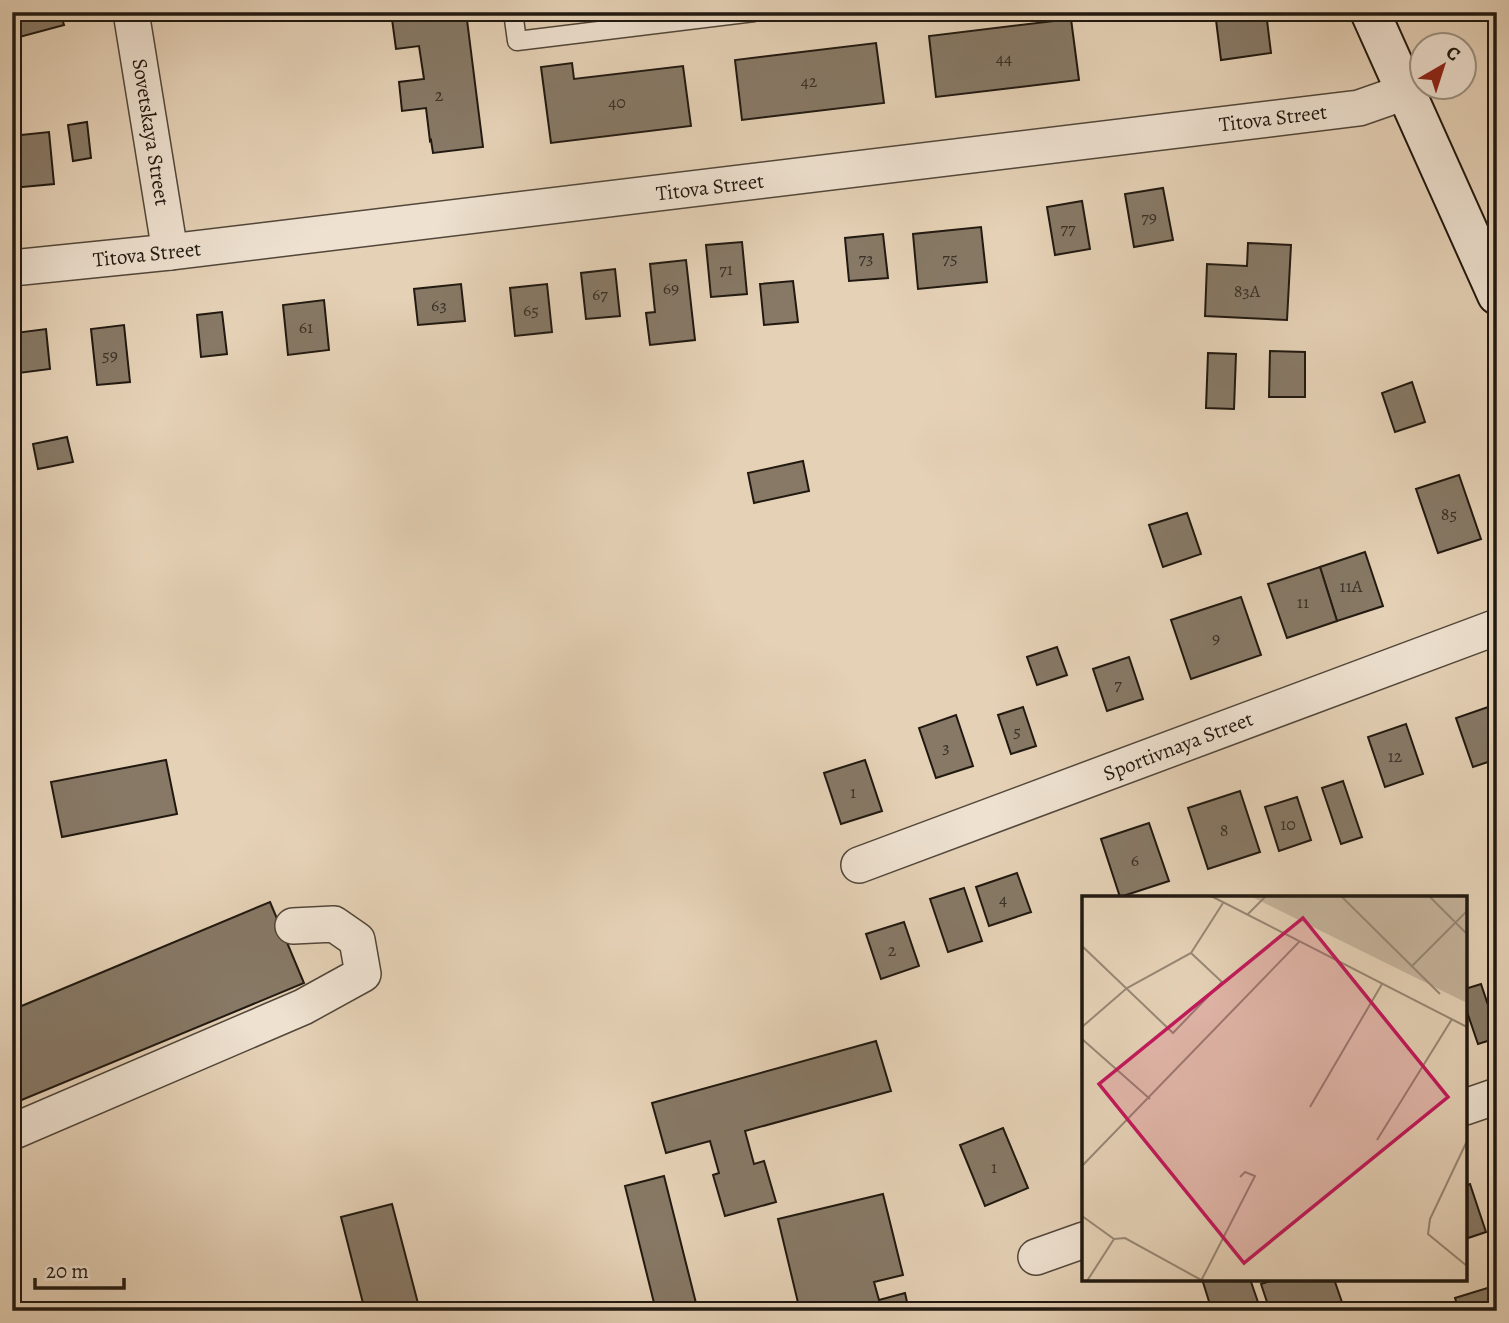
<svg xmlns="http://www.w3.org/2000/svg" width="1509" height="1323" viewBox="0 0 1509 1323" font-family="Alegreya,serif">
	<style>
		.building { fill: #877966; stroke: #211910; stroke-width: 2 }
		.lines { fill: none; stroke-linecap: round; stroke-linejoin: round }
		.lane-casing { stroke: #52473a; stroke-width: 21 }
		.street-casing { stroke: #52473a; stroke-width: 38 }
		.secondary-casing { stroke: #211910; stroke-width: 42 }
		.lane { stroke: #eee1d0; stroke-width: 18 }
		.street { stroke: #eee1d0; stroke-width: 35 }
		.secondary { stroke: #eee1d0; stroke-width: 38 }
		.labels { text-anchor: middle; stroke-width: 7; stroke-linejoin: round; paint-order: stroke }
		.number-label { font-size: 18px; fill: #3a3126 }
		.street-label { font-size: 21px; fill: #211910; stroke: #eee1d0 }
		.inset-road { fill: none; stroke: #978774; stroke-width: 2 }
		.view { fill: #c2185b; fill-opacity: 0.15; stroke: #c2185b; stroke-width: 3.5 }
		.inset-edge { fill: none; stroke: #211910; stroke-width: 3.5 }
	</style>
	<rect width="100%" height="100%" fill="#e5d1b6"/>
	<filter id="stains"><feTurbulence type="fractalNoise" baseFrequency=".00286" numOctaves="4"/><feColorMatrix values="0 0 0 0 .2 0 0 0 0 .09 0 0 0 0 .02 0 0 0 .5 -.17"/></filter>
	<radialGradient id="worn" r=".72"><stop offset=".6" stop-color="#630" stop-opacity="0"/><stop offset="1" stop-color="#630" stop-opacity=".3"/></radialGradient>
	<!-- building -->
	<g class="building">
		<polygon points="12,12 60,12 64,25 12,39"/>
		<polygon points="415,12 466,12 483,147 433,153 431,140 430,141 426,108 402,111 399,82 424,79 419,46 396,49 392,19 416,17"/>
		<polygon points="1215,12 1266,12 1271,53 1221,60"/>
		<polygon points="1071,19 1079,80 936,97 929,36"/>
		<polygon points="876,43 884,103 742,120 735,60"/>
		<polygon points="572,63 574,79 683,66 691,126 551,143 541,67"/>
		<polygon points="87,122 91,158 73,161 68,125"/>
		<polygon points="49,132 54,184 12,188 12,136"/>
		<polygon points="1163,188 1173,240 1134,247 1125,194"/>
		<polygon points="1082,201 1090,249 1055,255 1047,207"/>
		<polygon points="981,227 987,282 918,289 913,234"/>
		<polygon points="883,234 888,278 849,281 845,238"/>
		<polygon points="742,242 747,294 711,297 706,245"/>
		<polygon points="1248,243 1291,245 1287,320 1205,316 1207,264 1247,266"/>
		<polygon points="686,260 695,340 650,345 646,313 655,312 650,264"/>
		<polygon points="615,269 620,316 586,319 581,273"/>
		<polygon points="793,281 798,322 764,325 760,284"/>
		<polygon points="461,284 465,321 418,325 414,289"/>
		<polygon points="547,284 552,332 515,336 510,288"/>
		<polygon points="324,300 329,350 288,355 283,305"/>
		<polygon points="222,312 227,354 201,357 197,315"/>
		<polygon points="124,325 130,382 97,385 91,329"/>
		<polygon points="46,329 50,369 19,373 15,333"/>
		<polygon points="1270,351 1305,352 1305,397 1269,397"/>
		<polygon points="1208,353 1236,354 1234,409 1206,408"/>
		<polygon points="1412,382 1425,422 1395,432 1382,393"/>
		<polygon points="67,437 73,462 38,469 33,444"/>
		<polygon points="803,461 809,491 754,503 748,473"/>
		<polygon points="1459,475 1481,539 1438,553 1416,489"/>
		<polygon points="1187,513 1201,554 1163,567 1149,525"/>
		<polygon points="1365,552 1383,606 1337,621 1320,567"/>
		<polygon points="1320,567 1337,621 1287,638 1268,584"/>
		<polygon points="1241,597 1261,655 1191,679 1171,620"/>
		<polygon points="1057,647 1067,675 1037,685 1027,657"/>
		<polygon points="1129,657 1143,699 1107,711 1093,669"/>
		<polygon points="1497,704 1497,759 1473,767 1456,718"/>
		<polygon points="1023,707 1036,746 1011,754 998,715"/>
		<polygon points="956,715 973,766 936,778 919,728"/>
		<polygon points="1406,724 1423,774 1385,787 1368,737"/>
		<polygon points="166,760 177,814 62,837 51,782"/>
		<polygon points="865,760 882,811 841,824 824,773"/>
		<polygon points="1343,781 1362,837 1341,844 1322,788"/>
		<polygon points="1240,791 1260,852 1208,869 1188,808"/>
		<polygon points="1297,797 1311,840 1279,851 1265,807"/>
		<polygon points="1149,823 1169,881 1120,897 1101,839"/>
		<polygon points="1017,873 1031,912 989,926 976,887"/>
		<polygon points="964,888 982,941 948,952 930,899"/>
		<polygon points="270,902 304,983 12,1104 12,1010"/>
		<polygon points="904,922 919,966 881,979 866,934"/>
		<polygon points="1481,984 1497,1032 1497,1038 1478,1044 1465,1006 1465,989"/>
		<polygon points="876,1041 891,1091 745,1131 754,1164 764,1161 776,1202 725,1216 713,1175 719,1173 710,1141 666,1153 652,1103"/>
		<polygon points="1003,1128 1028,1188 985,1206 960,1145"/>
		<polygon points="664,1176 698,1311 656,1311 625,1186"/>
		<polygon points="1470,1184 1486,1232 1465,1239 1465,1186"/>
		<polygon points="883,1194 903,1275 874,1282 879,1300 905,1293 909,1311 800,1311 778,1219"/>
		<polygon points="392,1204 420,1311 365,1311 341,1217"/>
		<polygon points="1202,1279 1250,1279 1259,1305 1241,1311 1212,1311"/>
		<polygon points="1276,1279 1334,1279 1345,1311 1270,1311 1261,1284"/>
		<polygon points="1497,1285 1497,1311 1459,1311 1455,1298"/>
	</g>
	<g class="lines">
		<defs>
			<polyline id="lane" points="513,12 517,41 754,12"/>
			<g id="street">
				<polyline points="131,12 170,252"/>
				<polyline points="12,268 170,252 1359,108 1405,92"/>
				<polyline points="859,865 1497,627"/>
				<polyline points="1465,1107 1497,1096"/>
				<polyline points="12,1132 303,1007 363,974 357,940 334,924 293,926"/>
				<polyline points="1036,1257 1084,1240"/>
			</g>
			<polyline id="secondary" points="1370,12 1497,295"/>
		</defs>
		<!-- lane casing -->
		<use href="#lane" class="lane-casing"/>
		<!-- street casing -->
		<use href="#street" class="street-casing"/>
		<!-- secondary casing -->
		<use href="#secondary" class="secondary-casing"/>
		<!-- lane -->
		<use href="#lane" class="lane"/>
		<!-- street -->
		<use href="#street" class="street"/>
		<!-- secondary -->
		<use href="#secondary" class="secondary"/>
	</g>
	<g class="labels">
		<!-- number labels -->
		<g class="number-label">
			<text x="1004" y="64">44</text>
			<text x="809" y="87">42</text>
			<text x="439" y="101">2</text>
			<text x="617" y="108">40</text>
			<text x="1149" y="223">79</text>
			<text x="1068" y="234">77</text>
			<text x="866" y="264">73</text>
			<text x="950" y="264">75</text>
			<text x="726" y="275">71</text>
			<text x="671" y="294">69</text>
			<text x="1247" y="297">83А</text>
			<text x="600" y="300">67</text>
			<text x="439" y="311">63</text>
			<text x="531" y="316">65</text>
			<text x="306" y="333">61</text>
			<text x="110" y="361">59</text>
			<text x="1449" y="520">85</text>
			<text x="1351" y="592">11А</text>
			<text x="1303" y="608">11</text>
			<text x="1216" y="644">9</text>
			<text x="1118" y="690">7</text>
			<text x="1017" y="737">5</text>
			<text x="946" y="753">3</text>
			<text x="1395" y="762">12</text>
			<text x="853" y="798">1</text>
			<text x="1288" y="830">10</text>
			<text x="1224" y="836">8</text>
			<text x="1135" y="866">6</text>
			<text x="1003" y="905">4</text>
			<text x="892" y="956">2</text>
			<text x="994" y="1173">1</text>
		</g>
		<!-- street labels -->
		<g class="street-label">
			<text transform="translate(1273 118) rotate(-7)" y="7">Titova Street</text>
			<text transform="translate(151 132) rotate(81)" y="7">Sovetskaya Street</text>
			<text transform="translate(710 187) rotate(-7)" y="7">Titova Street</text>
			<text transform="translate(147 254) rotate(-6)" y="7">Titova Street</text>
			<text transform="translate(1178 746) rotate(-21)" y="7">Sportivnaya Street</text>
		</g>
	</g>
	<!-- overview -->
	<g transform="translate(1082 896)">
		<rect width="385" height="385" fill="#e5d1b6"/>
		<path d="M168,0h217v107z" fill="#c4b29a"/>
		<path class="inset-road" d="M129,0l256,131M259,0l99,98M347,0l38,38M165,19l19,-19M0,50l91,87 49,-51 -31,-29M329,71l56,-56M0,131l45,-39 64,-35 32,-50M0,143l68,60M228,211l72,-123M295,244l75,-121M385,245l-37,78 -2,15 39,32M0,270l217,-224M0,320l32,23 11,-1 78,43M5,385l27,-42M119,385l54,-105 -10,-4 -5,5"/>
		<path class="view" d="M221,22l145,179 -204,166 -145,-179z"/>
		<rect width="385" height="385" class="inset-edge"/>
	</g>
	<!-- margin -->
	<rect width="1509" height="1323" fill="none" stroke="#e5d1b6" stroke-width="42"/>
	<rect x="14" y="14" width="1481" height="1295" fill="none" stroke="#211910" stroke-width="3.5"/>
	<rect x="21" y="21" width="1467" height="1281" fill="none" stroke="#211910" stroke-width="2"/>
	<!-- north arrow -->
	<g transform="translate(1443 66) rotate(39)"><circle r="33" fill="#eee1d0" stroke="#9c9183" stroke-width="2"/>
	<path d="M0-5L12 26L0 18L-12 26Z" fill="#8f2418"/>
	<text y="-10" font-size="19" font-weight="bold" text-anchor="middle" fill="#211910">С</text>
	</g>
	<!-- scale -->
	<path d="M35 1278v10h89v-10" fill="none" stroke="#211910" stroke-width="3.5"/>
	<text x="46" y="1278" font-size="21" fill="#211910" stroke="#eee1d0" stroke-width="5" paint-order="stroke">20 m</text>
	<rect width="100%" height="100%" filter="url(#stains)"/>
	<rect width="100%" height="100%" fill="url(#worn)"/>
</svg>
